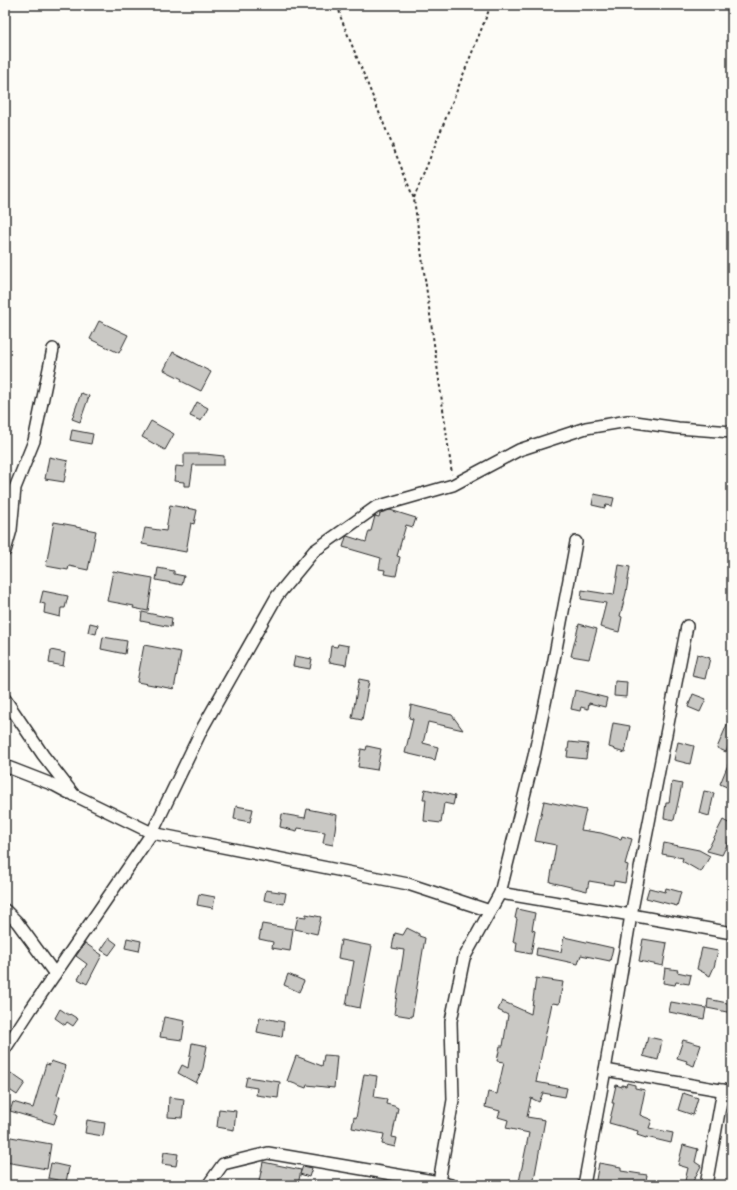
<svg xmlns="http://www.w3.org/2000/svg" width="737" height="1190" viewBox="0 0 737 1190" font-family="Mali,sans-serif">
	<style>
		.building { fill: #c9c8c4; stroke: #2b2b2b }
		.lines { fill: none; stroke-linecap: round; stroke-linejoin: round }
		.street-casing { stroke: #2b2b2b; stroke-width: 14 }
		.path { stroke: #2b2b2b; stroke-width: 2; stroke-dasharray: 3 3; stroke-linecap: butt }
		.street { stroke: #fdfcf7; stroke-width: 11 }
	</style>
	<rect width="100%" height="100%" fill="#fdfcf7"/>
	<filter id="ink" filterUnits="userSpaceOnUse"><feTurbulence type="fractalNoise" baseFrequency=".025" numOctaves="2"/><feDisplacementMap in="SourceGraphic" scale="8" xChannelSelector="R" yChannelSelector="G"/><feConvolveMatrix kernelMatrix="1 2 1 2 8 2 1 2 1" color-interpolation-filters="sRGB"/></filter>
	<g filter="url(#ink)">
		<!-- building -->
		<g class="building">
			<polygon points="99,321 128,335 119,353 90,339"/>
			<polygon points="173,352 211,372 201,391 181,381 182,379 164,370"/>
			<polygon points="81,393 89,396 80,422 72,419"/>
			<polygon points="197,402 208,408 201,421 190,416"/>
			<polygon points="151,421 174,434 165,450 142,437"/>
			<polygon points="72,430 93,434 91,444 70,440"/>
			<polygon points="184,454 205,454 224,456 224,465 193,465 190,486 184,486 184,482 174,481 176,466 184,467"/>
			<polygon points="49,457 68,461 64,482 45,479"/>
			<polygon points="594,494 614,498 612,506 606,505 605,508 592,505"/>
			<polygon points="170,505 197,510 194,524 191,523 186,552 142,544 145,528 166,531"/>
			<polygon points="390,510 416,518 413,527 406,525 397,556 400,557 396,576 384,574 385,570 379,569 381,558 343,547 346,537 347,536 366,542 369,531 371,531 375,516 379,517 380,513"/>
			<polygon points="54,522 76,526 76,527 96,531 88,570 69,566 68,570 46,566"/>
			<polygon points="619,565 630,567 626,593 620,616 622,617 619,632 600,627 606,603 581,599 582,590 614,595"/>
			<polygon points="158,568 174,571 174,574 184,576 182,585 156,580"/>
			<polygon points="113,571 153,578 148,611 133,608 134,606 107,601"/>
			<polygon points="43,591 68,596 65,608 61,608 60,617 44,613 45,604 40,603"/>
			<polygon points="142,612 172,618 171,627 141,621"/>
			<polygon points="90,623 98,625 96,634 88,632"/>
			<polygon points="579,624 597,629 589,659 571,656"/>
			<polygon points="103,637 127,641 125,654 101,649"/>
			<polygon points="338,644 349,646 346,665 329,662 331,646 337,647"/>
			<polygon points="144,645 181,652 174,689 137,682"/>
			<polygon points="51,650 65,653 63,666 49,663"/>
			<polygon points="697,654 710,658 705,679 692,676"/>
			<polygon points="295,656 312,659 310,669 293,666"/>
			<polygon points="359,679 369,681 362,720 352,718"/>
			<polygon points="615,681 627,682 626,697 614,696"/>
			<polygon points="575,690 607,698 605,707 589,703 588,709 581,707 580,711 571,709"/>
			<polygon points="693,694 706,699 700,712 688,707"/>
			<polygon points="411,705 452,715 463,730 428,722 423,743 438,747 435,760 405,753 413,719 409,718"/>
			<polygon points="732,713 732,737 726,752 717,748"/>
			<polygon points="613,723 630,726 625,753 615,750 615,749 609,747"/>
			<polygon points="569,742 588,744 586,759 567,757"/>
			<polygon points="678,742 694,746 690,764 674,760"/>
			<polygon points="367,746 381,749 377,770 358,767 361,749 366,750"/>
			<polygon points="732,755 732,780 729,788 720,784"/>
			<polygon points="672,782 682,784 674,820 664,818 666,803 669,803"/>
			<polygon points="425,789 455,796 453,805 444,803 441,823 424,821 426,799 423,799"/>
			<polygon points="704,791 714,793 709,816 699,813"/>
			<polygon points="544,801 586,810 581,830 601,833 621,839 622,836 632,839 625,864 628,865 625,883 614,881 613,885 589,881 587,891 550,882 556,845 535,841"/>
			<polygon points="236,806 253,809 250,822 234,819"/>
			<polygon points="307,809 337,815 333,845 323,843 325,832 298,828 297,831 280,827 282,814 305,818"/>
			<polygon points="723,820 732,825 732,835 722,855 707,851"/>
			<polygon points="664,843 699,850 710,856 701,872 682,861 683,858 662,854"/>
			<polygon points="649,888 665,892 666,888 681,892 677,906 646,898"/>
			<polygon points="266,890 286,893 284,904 264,900"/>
			<polygon points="199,894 215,897 213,908 197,905"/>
			<polygon points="517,909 535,913 532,930 535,931 531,954 516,951 517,942 513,942 517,919 515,918"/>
			<polygon points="306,914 321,917 317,934 295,929 298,916 306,917"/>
			<polygon points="262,924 293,929 290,951 272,948 273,942 259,939"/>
			<polygon points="407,928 419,934 419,936 425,938 412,1017 394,1014 404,950 392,948 395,933 403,935"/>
			<polygon points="564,937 613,948 610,961 581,955 578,964 536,955 537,948 561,952"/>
			<polygon points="109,938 117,944 109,955 101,950"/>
			<polygon points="127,938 141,941 139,951 125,948"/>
			<polygon points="643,939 667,943 663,966 639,961"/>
			<polygon points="341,940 372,946 360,1008 346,1005 354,961 338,958"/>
			<polygon points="85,943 102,955 87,984 78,979 87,964 76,956"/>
			<polygon points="702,948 718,951 714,967 710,976 697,969"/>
			<polygon points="665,968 678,970 677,972 691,975 689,984 676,982 675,985 663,983"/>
			<polygon points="288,974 304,981 299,992 284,985"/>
			<polygon points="536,978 563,982 559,1004 552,1003 536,1082 567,1088 565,1097 543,1093 539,1102 531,1098 527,1117 545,1120 533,1185 519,1182 529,1133 506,1128 508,1120 498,1117 500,1111 485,1107 488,1092 497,1094 504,1062 497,1061 500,1046 503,1046 508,1015 498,1010 502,1001 531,1014"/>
			<polygon points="708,999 732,1004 732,1013 707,1008"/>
			<polygon points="671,1002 706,1008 704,1019 669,1012"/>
			<polygon points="60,1009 69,1015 70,1014 78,1019 73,1026 67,1022 65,1025 55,1018"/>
			<polygon points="164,1017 185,1021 182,1040 160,1037"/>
			<polygon points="260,1017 284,1022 282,1037 257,1032"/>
			<polygon points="648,1037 662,1040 658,1060 643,1056"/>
			<polygon points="683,1040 701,1045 694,1066 686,1063 687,1061 677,1058"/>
			<polygon points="192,1043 207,1046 203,1068 196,1083 178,1073 182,1065 188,1068"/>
			<polygon points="324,1055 337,1056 334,1088 307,1085 306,1088 287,1081 296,1056 322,1066"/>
			<polygon points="51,1061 66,1066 57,1095 60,1096 55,1114 57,1115 54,1124 10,1111 13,1102 33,1108 46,1064 50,1065"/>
			<polygon points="5,1069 25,1083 17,1095 5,1087"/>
			<polygon points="364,1074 377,1076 374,1097 387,1099 386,1104 394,1106 398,1108 392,1137 397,1138 395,1147 382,1144 384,1134 352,1128 354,1117 356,1118"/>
			<polygon points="247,1077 280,1082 278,1098 256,1095 257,1088 245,1086"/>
			<polygon points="627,1083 635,1085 635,1088 645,1090 640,1115 652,1120 649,1128 673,1133 671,1143 646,1137 646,1138 637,1135 638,1131 609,1123 614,1103 612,1103 616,1085 622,1087 622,1085 626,1086"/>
			<polygon points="683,1093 698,1098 693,1115 678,1110"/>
			<polygon points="169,1097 184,1099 182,1118 168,1117"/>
			<polygon points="219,1109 236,1111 234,1130 217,1127"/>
			<polygon points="87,1120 105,1123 103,1136 85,1133"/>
			<polygon points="5,1136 51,1144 47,1169 5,1162"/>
			<polygon points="683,1145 698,1149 695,1162 701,1166 691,1185 684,1185 688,1168 678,1165"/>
			<polygon points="164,1152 178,1154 176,1166 162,1164"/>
			<polygon points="263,1162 301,1170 298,1185 278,1185 259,1181"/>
			<polygon points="51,1163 69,1167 66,1182 48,1178"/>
			<polygon points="599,1163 621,1167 621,1171 647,1175 645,1185 595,1185"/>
			<polygon points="303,1166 312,1168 309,1177 300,1174"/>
		</g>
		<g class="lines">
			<defs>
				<g id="street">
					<polyline points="5,551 11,530 15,488 34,441 53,349"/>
					<polyline points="5,699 43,755 74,795 152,833 408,884 490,911"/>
					<polyline points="5,766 54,785 69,793"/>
					<polyline points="500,893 631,915 732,933"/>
					<polyline points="5,910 17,922 55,974"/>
					<polyline points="5,1049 31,1009 152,833 203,727 277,596 314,551 376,507 453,485 519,450 586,428 628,421 678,428 732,432"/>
					<polyline points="605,1070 732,1092"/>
					<polyline points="208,1185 223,1164 268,1153 439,1182 451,1185"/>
					<polyline points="438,1185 439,1182 453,1100 451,1021 464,958 500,893 534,756 553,665 576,542"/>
					<polyline points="584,1185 605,1070 631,915 687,626"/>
					<polyline points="706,1185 723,1090"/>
				</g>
			</defs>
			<!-- street casing -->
			<use href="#street" class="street-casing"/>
			<!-- path -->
			<g class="path">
				<polyline points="338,5 341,18 414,199 452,474"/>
				<polyline points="414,198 491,5"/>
			</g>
			<!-- street -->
			<use href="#street" class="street"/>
		</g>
	</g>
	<!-- margin -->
	<rect width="737" height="1190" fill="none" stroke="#fdfcf7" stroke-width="20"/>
	<rect x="10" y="10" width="717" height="1170" fill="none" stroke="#2b2b2b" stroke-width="1.5" filter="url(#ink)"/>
</svg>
